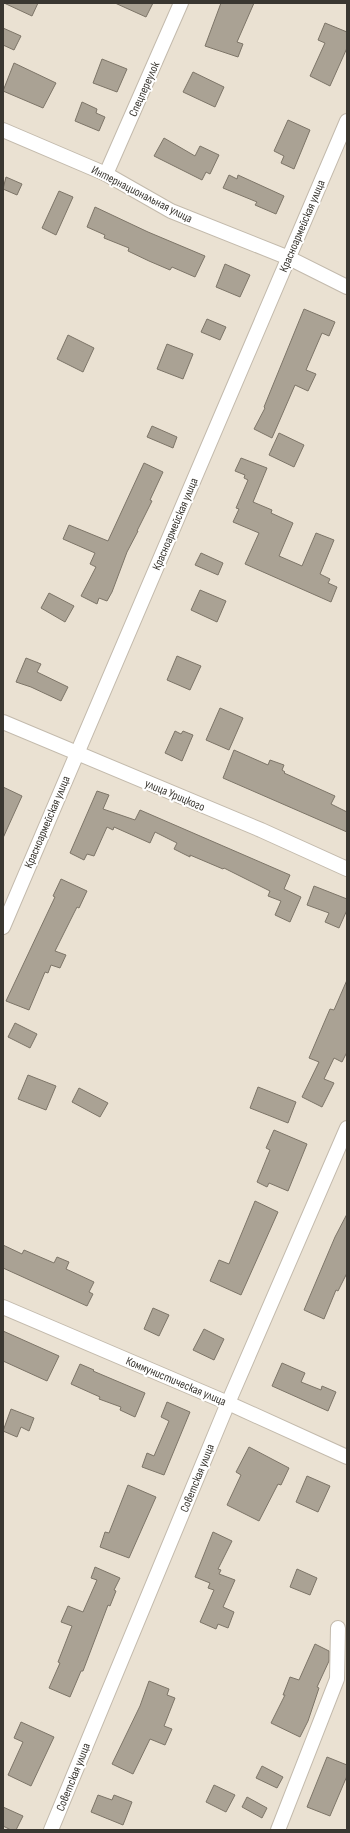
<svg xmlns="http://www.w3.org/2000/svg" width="350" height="1833" viewBox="0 0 350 1833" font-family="'Sofia Sans Condensed',sans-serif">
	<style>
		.building { fill: #aaa294; stroke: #7d7568 }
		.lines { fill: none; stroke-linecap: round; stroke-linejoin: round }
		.minor-casing { stroke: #c3baac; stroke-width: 16 }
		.minor { stroke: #fff; stroke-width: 14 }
		.labels { text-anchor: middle; stroke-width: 4; stroke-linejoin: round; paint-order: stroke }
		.street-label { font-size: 12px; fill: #3a3731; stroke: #fff }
	</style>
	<rect width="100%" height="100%" fill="#eae1d2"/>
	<!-- building -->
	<g class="building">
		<polygon points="4,3 38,3 32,16"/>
		<polygon points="115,3 153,3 146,17"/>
		<polygon points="221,3 254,3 237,42 243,44 238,57 205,46"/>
		<polygon points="325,23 347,32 347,48 330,86 310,76 325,43 318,40"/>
		<polygon points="3,28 21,36 14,50 3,45"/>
		<polygon points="102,59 127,69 117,92 93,83"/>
		<polygon points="14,63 56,83 43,108 3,91"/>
		<polygon points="193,72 224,87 215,107 183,92"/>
		<polygon points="82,102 97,109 96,113 105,117 99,131 75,121"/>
		<polygon points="288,120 310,130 294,169 281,163 284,156 274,151"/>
		<polygon points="164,138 195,156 200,146 219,155 210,174 206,172 202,180 154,156"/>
		<polygon points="229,175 237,179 238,175 284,196 276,214 255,205 257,202 223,188"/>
		<polygon points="6,177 22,184 17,195 3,189"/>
		<polygon points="59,191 73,197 56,235 42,228"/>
		<polygon points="95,207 148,232 205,256 195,277 172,267 170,270 149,261 128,251 129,248 104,238 105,235 87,227"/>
		<polygon points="225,264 250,275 240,297 216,287"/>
		<polygon points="304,309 335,322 329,336 322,333 306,370 316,374 308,391 295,385 272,438 254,429 265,408 264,407"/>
		<polygon points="207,319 226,327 220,340 201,332"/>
		<polygon points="68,335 94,348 83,372 57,359"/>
		<polygon points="167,344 193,354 183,379 157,369"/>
		<polygon points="152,426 177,437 173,448 147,437"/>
		<polygon points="279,433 304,445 294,467 269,455"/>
		<polygon points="241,458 267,468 253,502 272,510 271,513 293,523 279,556 302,566 316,533 334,540 320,574 330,579 328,583 337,587 331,602 245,564 259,533 233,522 239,509 236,508 248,480 244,478 245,475 235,471"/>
		<polygon points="144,463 163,472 150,500 152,501 137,531 138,531 127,552 112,592 107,601 99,598 97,604 81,596 96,567 90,564 95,553 63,539 69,525 108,541"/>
		<polygon points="201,553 223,563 218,575 195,565"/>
		<polygon points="200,590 226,601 217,622 191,610"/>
		<polygon points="49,593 74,606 65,622 41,608"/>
		<polygon points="177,656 201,666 190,690 167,680"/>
		<polygon points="26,658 41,664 37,672 68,687 61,701 31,687 16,682"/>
		<polygon points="220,708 243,718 229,750 206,740"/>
		<polygon points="175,731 181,734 183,731 193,735 182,761 165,753"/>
		<polygon points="234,750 268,765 270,760 284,765 282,770 285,772 284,773 335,796 331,804 347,812 347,832 223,778"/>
		<polygon points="3,787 22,796 3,838"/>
		<polygon points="97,791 109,795 103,809 135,820 140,810 290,875 284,889 301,897 290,922 275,915 281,901 268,896 270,891 224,868 223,869 190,855 190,857 174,849 177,843 155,832 150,843 114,827 113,830 107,827 94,856 87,854 84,860 70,853"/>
		<polygon points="61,879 87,891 79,908 77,907 55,951 66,955 60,968 51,965 48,973 45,972 29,1010 6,1001 55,897 53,896"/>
		<polygon points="314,886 347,899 347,910 339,928 325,922 329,913 307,905"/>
		<polygon points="347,980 347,1052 342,1062 334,1058 324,1079 334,1083 322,1107 302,1097 319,1062 309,1058 330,1009 334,1010"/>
		<polygon points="15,1023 37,1034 30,1048 8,1037"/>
		<polygon points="28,1075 56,1086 46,1110 18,1099"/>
		<polygon points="258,1087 296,1102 288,1123 250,1108"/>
		<polygon points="79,1088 108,1103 100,1117 72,1102"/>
		<polygon points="274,1130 307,1144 288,1191 269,1183 267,1187 257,1182 270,1150 266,1148"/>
		<polygon points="255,1201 278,1212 241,1295 210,1281 219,1260 229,1264"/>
		<polygon points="347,1214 347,1273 338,1291 336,1290 324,1319 304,1310 335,1237"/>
		<polygon points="3,1245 22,1254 24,1250 54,1263 57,1257 69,1262 66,1269 94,1282 89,1292 93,1294 87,1306 3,1268"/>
		<polygon points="153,1308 169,1315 159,1336 144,1329"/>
		<polygon points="204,1329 224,1339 214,1360 193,1350"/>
		<polygon points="3,1331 59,1356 47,1381 3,1361"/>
		<polygon points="282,1363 305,1373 301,1382 321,1390 322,1386 336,1392 328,1411 272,1386"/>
		<polygon points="80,1364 94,1370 93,1371 145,1393 135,1417 120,1410 121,1407 99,1399 100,1397 71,1384"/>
		<polygon points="167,1402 190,1412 164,1475 142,1467 147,1453 154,1456 169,1421 161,1417"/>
		<polygon points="11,1409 34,1418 29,1431 21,1427 17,1437 3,1431"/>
		<polygon points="249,1447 289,1468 281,1485 278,1484 259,1521 227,1505 241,1475 236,1472"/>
		<polygon points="307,1476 330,1486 318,1512 296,1502"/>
		<polygon points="128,1485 156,1497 129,1558 100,1547 105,1532 109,1533"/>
		<polygon points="213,1532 232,1541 218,1569 221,1570 219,1574 235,1580 223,1607 234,1612 228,1628 218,1624 216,1629 200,1622 214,1590 208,1588 210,1583 195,1577"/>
		<polygon points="95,1567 120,1578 114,1590 116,1591 110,1606 108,1605 83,1671 81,1671 70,1697 49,1688 60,1663 58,1662 72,1626 61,1622 68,1606 83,1612 97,1580 91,1578"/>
		<polygon points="297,1569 317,1578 310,1595 290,1587"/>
		<polygon points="315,1644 329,1651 329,1661 317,1687 319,1688 308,1721 300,1737 271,1723 285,1695 283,1695 290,1677 299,1680"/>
		<polygon points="149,1681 169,1689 167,1695 175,1698 164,1726 172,1729 165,1745 150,1739 133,1774 112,1764 140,1706"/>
		<polygon points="21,1722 54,1737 31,1786 8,1775 23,1742 14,1738"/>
		<polygon points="327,1757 347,1765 347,1776 330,1816 307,1807"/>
		<polygon points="262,1766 283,1777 277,1788 256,1778"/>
		<polygon points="214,1785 235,1795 226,1812 206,1802"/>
		<polygon points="98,1795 112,1800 114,1795 132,1802 123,1825 91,1812"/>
		<polygon points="247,1797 267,1808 262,1818 242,1807"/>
		<polygon points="3,1807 23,1816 16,1830 11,1830 3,1826"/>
	</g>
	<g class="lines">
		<defs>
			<g id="minor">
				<polyline points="3,130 106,174 171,211 289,258 347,287"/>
				<polyline points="106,174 181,3"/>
				<polyline points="3,722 261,830 347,869"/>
				<polyline points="3,927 347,121"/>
				<polyline points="3,1307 228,1403 347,1457"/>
				<polyline points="51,1830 228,1403 347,1128"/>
				<polyline points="278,1830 337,1679 338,1628"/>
			</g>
		</defs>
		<!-- minor casing -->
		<use href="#minor" class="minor-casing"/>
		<!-- minor -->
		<use href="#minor" class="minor"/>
	</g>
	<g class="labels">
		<!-- street labels -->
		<g class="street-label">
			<text transform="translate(144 89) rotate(-66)" y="4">Спецпереулок</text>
			<text transform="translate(142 194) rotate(27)" y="4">Интернациональная улица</text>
			<text transform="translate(302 226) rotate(-67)" y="4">Красноармейская улица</text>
			<text transform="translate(175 524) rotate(-67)" y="4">Красноармейская улица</text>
			<text transform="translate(175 795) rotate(23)" y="4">улица Урицкого</text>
			<text transform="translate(47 822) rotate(-67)" y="4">Красноармейская улица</text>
			<text transform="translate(176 1381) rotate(23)" y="4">Коммунистическая улица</text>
			<text transform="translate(197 1478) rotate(-68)" y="4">Советская улица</text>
			<text transform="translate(73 1777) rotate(-68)" y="4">Советская улица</text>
		</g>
	</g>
	<!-- border -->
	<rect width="350" height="1833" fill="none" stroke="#3a3731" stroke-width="8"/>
</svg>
